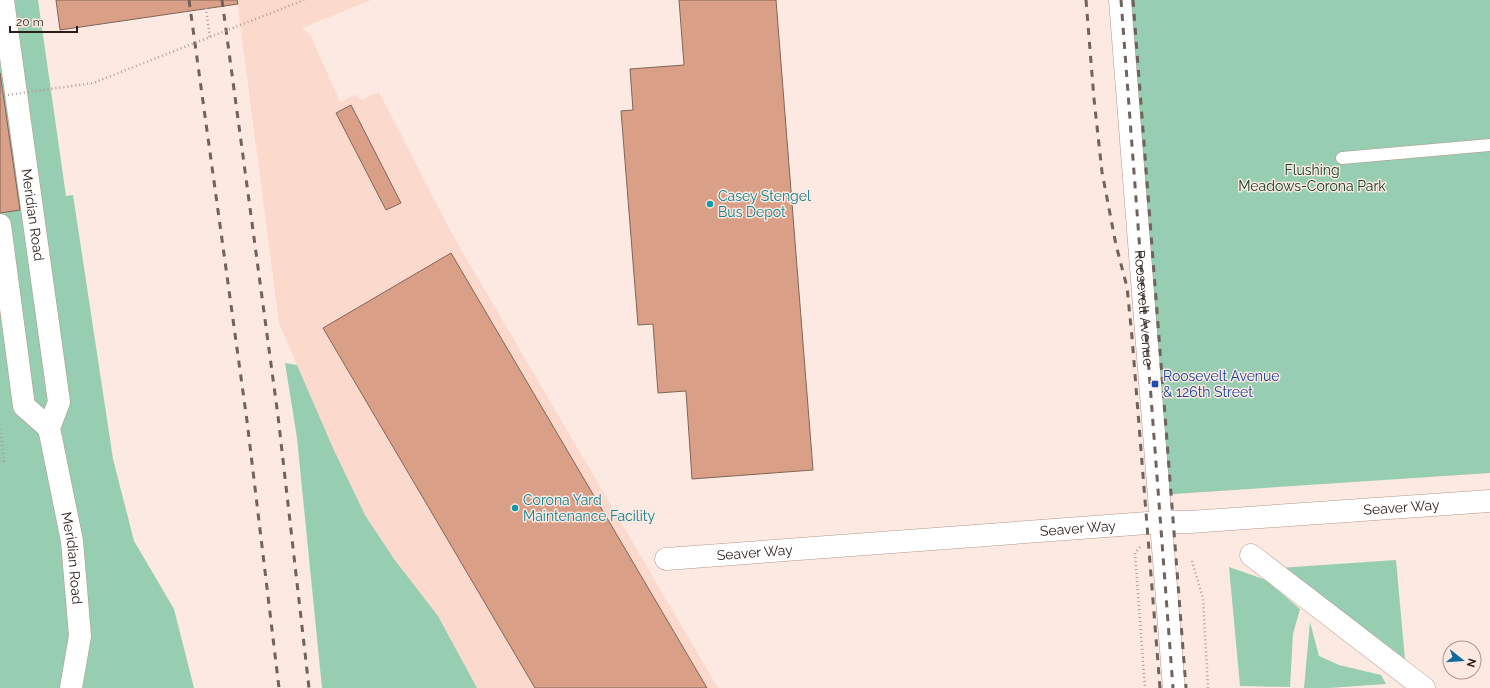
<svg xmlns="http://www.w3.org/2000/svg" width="1490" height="688" viewBox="0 0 1490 688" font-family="Raleway,sans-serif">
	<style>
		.built { fill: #fbdacd }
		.green { fill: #97cdb0 }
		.building { fill: #da9f87; stroke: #816559 }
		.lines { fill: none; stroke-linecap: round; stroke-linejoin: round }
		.lane-casing { stroke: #b5978b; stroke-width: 13 }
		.street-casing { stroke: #b5978b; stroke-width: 23 }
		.secondary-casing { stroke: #b5978b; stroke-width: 23 }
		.path { stroke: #af9f98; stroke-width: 2.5; stroke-dasharray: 1 3; stroke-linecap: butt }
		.lane { stroke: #fff; stroke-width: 12 }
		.street { stroke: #fff; stroke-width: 22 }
		.secondary { stroke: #fff; stroke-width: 22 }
		.rail { stroke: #70625c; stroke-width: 3; stroke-dasharray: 7 7; stroke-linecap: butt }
		.path-bridge { stroke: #af9f98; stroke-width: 2.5; stroke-dasharray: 1 3; stroke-linecap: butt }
		.culture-dot { fill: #0f9aa8; stroke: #fce9e1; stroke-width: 1.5 }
		.transit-dot { fill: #1a4fb4; stroke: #fce9e1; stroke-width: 1.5 }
		.labels { text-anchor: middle; stroke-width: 3; stroke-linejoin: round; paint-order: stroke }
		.park-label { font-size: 14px; fill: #0f412c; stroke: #fce9e1 }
		.culture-label { font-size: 14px; fill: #0d838f; stroke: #fce9e1; text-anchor: start }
		.street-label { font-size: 14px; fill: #291e19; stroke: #fce9e1 }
		.transit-label { font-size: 14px; fill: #164399; stroke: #fce9e1; text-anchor: start }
	</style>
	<rect width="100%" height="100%" fill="#fce9e1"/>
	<!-- built -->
	<polygon class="built" points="237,0 371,0 302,28 310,34 340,102 352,96 356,95 362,100 379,92 452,234 718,688 477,688 438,616 394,559 365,515 333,448 279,323"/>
	<!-- green -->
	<g class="green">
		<polygon points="0,0 38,0 66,196 73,195 113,459 134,541 174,609 194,688 0,688"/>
		<polygon points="1120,0 1490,0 1490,473 1159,495"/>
		<polygon points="285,363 297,365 333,448 365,515 394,559 438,616 477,688 322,688 297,438"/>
		<polygon points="1396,560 1405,660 1279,568"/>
		<polygon points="1229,567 1266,580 1300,609 1293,634 1290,687 1240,686"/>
		<polygon points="1310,622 1319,656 1339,665 1381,675 1386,684 1329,688 1304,688"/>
	</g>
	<!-- building -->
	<g class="building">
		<polygon points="56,0 237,0 238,4 60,30"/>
		<polygon points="679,0 776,0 813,470 692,479 686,391 658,393 653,324 638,325 621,111 633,110 630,69 684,65"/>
		<polygon points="0,73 20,210 0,213"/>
		<polygon points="351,105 401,203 386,210 336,113"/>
		<polygon points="451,253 707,688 535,688 323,328"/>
	</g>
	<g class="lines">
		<defs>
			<polyline id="lane" points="1342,158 1490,145"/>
			<g id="street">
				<path id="s1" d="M3,0l56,402 -10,26 23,113 8,95 -9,52"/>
				<polyline points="0,225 24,406 49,428"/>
				<polyline points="1251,555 1424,688"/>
				<path id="s2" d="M666,559l495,-37"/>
			</g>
			<g id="secondary">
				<path id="s3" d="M1120,0l54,688"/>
				<path id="s4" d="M1161,522h29l300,-21"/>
			</g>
		</defs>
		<!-- lane casing -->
		<use href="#lane" class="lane-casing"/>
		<!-- street casing -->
		<use href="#street" class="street-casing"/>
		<!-- secondary casing -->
		<use href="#secondary" class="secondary-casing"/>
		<!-- path -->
		<g class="path">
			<polyline points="206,8 210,38"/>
			<polyline points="0,429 4,461 0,461"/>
			<polyline points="1140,547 1135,553 1145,688"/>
			<polyline points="1192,561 1203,598 1208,688"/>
		</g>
		<!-- lane -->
		<use href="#lane" class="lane"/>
		<!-- street -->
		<use href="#street" class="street"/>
		<!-- secondary -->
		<use href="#secondary" class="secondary"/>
		<!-- rail -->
		<g class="rail">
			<polyline points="189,0 247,421 279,688"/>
			<polyline points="222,0 278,416 309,688"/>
			<polyline points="1086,0 1094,99 1102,172 1116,245 1127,287 1132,337 1160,688"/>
			<polyline points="1121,0 1173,688"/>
			<polyline points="1133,0 1186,688"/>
		</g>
		<!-- path-bridge -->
		<polyline class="path-bridge" points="0,96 93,83 304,0"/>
	</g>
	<!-- markers -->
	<g class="culture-dot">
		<circle cx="710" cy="204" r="4"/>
		<circle cx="515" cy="508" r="4"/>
	</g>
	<rect class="transit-dot" x="1151" y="380" width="8" height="8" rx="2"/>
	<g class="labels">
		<!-- park labels -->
		<g class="park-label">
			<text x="1312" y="175">Flushing<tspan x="1312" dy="16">Meadows-Corona Park</tspan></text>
		</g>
		<!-- culture labels -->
		<g class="culture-label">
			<text x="718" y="201">Casey Stengel<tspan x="718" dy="16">Bus Depot</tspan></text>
			<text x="523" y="505">Corona Yard<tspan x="523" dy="16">Maintenance Facility</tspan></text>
		</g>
		<!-- street labels -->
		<g class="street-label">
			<text dy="5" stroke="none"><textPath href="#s1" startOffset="217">Meridian Road</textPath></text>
			<text dy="5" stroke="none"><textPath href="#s3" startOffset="309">Roosevelt Avenue</textPath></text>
			<text dy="5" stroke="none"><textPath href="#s4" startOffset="241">Seaver Way</textPath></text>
			<text dy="5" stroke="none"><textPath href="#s2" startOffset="413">Seaver Way</textPath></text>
			<text dy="5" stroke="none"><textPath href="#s2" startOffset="89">Seaver Way</textPath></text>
			<text dy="5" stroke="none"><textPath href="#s1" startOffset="566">Meridian Road</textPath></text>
		</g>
		<!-- transit labels -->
		<g class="transit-label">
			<text x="1163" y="381">Roosevelt Avenue<tspan x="1163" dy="16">&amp; 126th Street</tspan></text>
		</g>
	</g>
	<!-- north arrow -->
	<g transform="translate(1462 660) rotate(107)"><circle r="19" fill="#fce9e1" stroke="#a89891"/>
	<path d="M0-3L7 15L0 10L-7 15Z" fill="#0f6a99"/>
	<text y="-6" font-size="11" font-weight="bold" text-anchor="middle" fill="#291e19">N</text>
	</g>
	<!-- scale -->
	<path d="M10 26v6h67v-6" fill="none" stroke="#291e19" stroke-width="2"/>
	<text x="16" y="26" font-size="12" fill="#291e19" stroke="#fce9e1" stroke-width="3" paint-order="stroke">20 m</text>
</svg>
